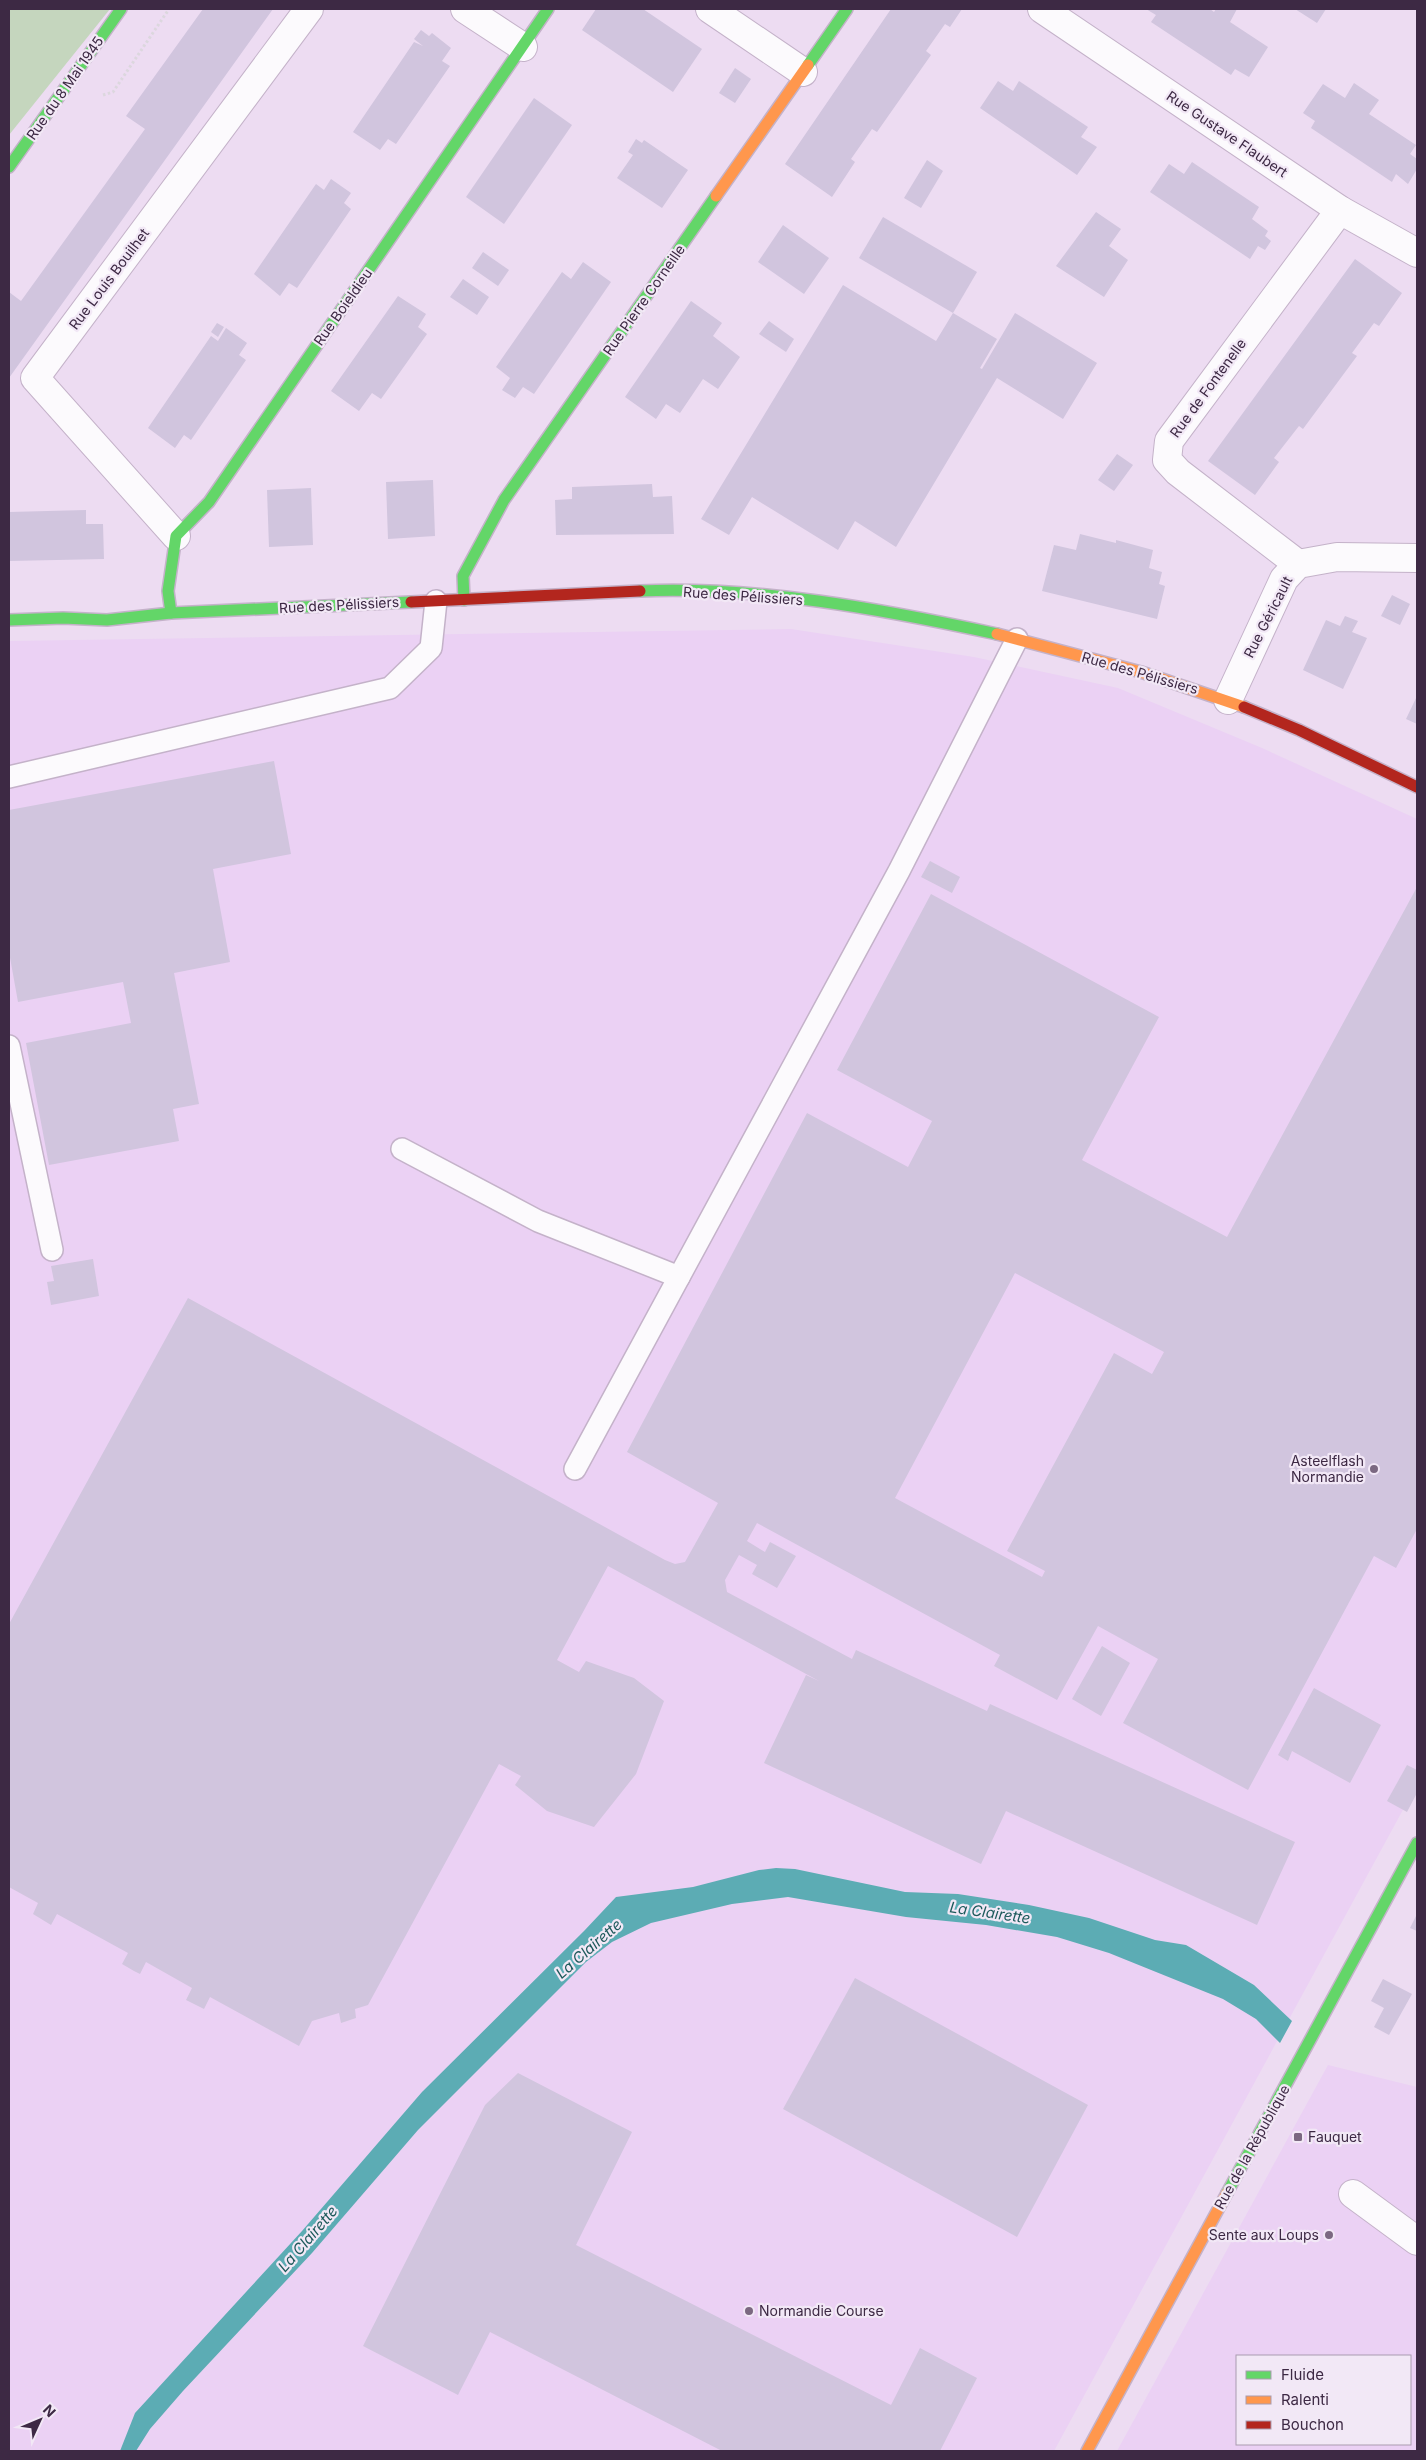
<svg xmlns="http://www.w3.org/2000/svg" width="1426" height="2460" viewBox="0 0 1426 2460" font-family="Inter,sans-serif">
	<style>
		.built { fill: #ebd1f4; fill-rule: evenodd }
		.green { fill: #c5d6be }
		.water { fill: #5cacb4 }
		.building { fill: #d1c5de; fill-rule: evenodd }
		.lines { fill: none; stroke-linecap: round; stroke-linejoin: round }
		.lane-casing { stroke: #c4b2c9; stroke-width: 24 }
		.street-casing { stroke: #c4b2c9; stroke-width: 30 }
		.fast-casing { stroke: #c4b2c9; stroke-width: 14 }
		.slow-casing { stroke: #c4b2c9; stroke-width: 14 }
		.jam-casing { stroke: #c4b2c9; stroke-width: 14 }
		.path { stroke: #dcd7de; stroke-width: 3; stroke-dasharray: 2.5 2.5; stroke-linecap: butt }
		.lane { stroke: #fcfafd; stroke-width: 21 }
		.street { stroke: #fcfafd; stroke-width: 28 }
		.fast { stroke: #63d668; stroke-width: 11 }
		.slow { stroke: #ff974d; stroke-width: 11 }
		.jam { stroke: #b3261e; stroke-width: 11 }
		.poi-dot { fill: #7b6881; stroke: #f2e8f6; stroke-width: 2 }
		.labels { text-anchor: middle; stroke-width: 4.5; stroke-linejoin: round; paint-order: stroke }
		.street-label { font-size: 14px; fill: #3d2944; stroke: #f2e8f6 }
		.poi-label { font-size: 14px; fill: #3d2944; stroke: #f2e8f6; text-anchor: end }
		.water-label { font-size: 15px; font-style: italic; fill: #1d5a5b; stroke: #f2e8f6 }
	</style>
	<rect width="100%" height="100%" fill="#eddcf2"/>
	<!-- built -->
	<g class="built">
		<polygon points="791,629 974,657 1118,688 1262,748 1417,819 1417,1784 1054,2451 9,2451 9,641"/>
		<path d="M1328,2065l89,22v364h-300zM1237,2356h173v88h-173z"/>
	</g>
	<!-- green -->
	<polygon class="green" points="9,9 110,9 9,135"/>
	<!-- water -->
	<polygon class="water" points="776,1868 795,1869 905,1892 958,1894 1029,1905 1089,1918 1155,1940 1186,1945 1254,1985 1292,2021 1280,2043 1256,2019 1223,1999 1109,1953 1057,1937 986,1925 906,1917 788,1897 732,1904 651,1923 612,1942 586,1962 418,2130 312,2253 183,2391 150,2429 136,2451 120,2451 135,2413 302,2231 422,2092 584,1931 616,1897 693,1887 759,1870"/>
	<!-- building -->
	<g class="building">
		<polygon points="203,9 273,9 9,378 9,292 21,301 145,129 126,116"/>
		<polygon points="596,9 643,9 702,49 673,92 582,30"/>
		<polygon points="891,9 962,9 950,27 945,24 926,51 931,55 877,132 872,129 851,159 855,162 832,197 785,164"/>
		<polygon points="1146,9 1210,9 1214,12 1216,9 1237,9 1230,22 1268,47 1249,77 1235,69 1231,75 1151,22 1156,15"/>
		<polygon points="1295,9 1326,9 1317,23"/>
		<polygon points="421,30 429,36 432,33 451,48 442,61 450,66 396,144 388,139 380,150 353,132 414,42 423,46 414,39"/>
		<polygon points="735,68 751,79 735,103 719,93"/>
		<polygon points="998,81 1013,91 1019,81 1088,127 1081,137 1097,147 1077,175 980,108"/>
		<polygon points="1354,83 1379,100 1369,114 1416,145 1410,154 1417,159 1417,169 1408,184 1396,174 1392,182 1311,128 1315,121 1303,113 1323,84 1345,98"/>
		<polygon points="534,98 572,125 504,224 466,197"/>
		<polygon points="636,139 642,143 644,140 688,170 662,208 617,178 633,155 628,152"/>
		<polygon points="927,160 943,171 921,208 904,198"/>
		<polygon points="1192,162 1259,207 1252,219 1268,231 1265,236 1271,241 1265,250 1258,246 1250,259 1150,192 1169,164 1184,174"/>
		<polygon points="331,179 351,193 344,203 351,209 297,288 289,283 280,296 254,274 316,184 324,190"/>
		<polygon points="1096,212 1121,229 1109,246 1128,260 1104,297 1056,266"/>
		<polygon points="883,217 977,272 953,313 859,258"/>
		<polygon points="783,225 829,258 804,294 758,262"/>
		<polygon points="483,252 509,270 498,286 472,268"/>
		<polygon points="1355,259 1402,293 1379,326 1374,323 1352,353 1357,356 1303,429 1299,426 1274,458 1279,462 1255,495 1208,461"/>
		<polygon points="583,262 611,282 534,394 523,387 515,398 502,390 510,378 496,367 562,272 571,279"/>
		<polygon points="463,279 489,297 477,315 450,297"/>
		<polygon points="843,285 936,341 953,313 997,339 980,368 982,369 1015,313 1097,363 1063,419 997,378 896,547 855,521 838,550 752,497 729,535 701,519"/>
		<polygon points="398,296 426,314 418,327 427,334 381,399 372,393 359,411 331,391"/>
		<polygon points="691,301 722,323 713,336 740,357 718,389 703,379 680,413 666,404 656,419 625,397"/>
		<polygon points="769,321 794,339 786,352 759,334"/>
		<polygon points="217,323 224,327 218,337 211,332"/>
		<polygon points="226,328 247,343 239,355 246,360 191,440 184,435 175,448 148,428 211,336 218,341"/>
		<polygon points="1117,454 1133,465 1114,491 1098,480"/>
		<polygon points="433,480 435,536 388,539 386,482"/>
		<polygon points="652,484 653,497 672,496 674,534 556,535 555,500 572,499 572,487"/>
		<polygon points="311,488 313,545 269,547 267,490"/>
		<polygon points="86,510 86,524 103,524 104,559 9,561 9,512"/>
		<polygon points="1080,534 1116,543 1116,540 1153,550 1149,568 1162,572 1159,584 1165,586 1157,619 1042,591 1054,545 1076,550"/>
		<polygon points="1392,595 1410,604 1400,625 1381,616"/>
		<polygon points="1345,616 1358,621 1352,632 1367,638 1343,689 1303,670 1326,620 1340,626"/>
		<polygon points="1417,696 1417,724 1406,719"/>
		<polygon points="274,761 291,854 213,869 230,962 174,973 199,1104 173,1109 179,1141 49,1165 26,1043 131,1023 123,982 18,1002 9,952 9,810"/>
		<polygon points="930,861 960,877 952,893 921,877"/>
		<path d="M1417,887v642l-21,39 -22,-12 -126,234 -125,-67 35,-64 -60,-33 -41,74 -63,-34 6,-11 -243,-132 -10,18 18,11 5,-10 26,14 -19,32 -25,-14 5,-9 -18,-10 -14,25 2,12 125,67 4,-9 131,61 3,-7 305,138 -38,83 -251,-114 -25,53 -217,-101 42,-88 13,6 -211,-115 -51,94 22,12 7,-11 48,17 30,23 -28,73 -42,53 -47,-16 -32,-26 6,-9 -22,-12 -131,241 -13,4 1,9 -15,5 -2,-10 -27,8 -13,25 -89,-49 -6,12 -18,-9 6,-12 -46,-26 -6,12 -6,-3 -12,-7 6,-11 -71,-39 -6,11 -18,-11 5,-11 -29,-16v-263l179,-326 477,262 10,4 10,-2 33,-59 -91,-51 180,-339 101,54 24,-46 -95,-51 94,-176 228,123 -77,143 145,77zM1015,1273l149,79 -12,22 -38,-21 -107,198 38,20 -3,6 -147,-79z"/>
		<polygon points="93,1259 99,1296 51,1305 47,1282 54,1281 51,1266"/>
		<polygon points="1102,1646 1130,1663 1101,1716 1072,1699"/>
		<polygon points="1314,1688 1381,1725 1350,1783 1292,1751 1288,1761 1278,1755"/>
		<polygon points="1407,1765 1417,1770 1417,1793 1407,1812 1387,1801"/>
		<polygon points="1417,1914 1417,1931 1410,1928"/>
		<polygon points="855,1978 1088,2105 1017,2237 783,2109"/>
		<polygon points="1383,1979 1412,1994 1389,2035 1374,2027 1384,2008 1371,2001"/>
		<polygon points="518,2073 632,2132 576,2245 891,2405 920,2348 977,2378 940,2451 722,2451 490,2332 458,2395 363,2346 485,2105"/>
	</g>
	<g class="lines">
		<defs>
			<g id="lane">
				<polyline points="9,777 390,688 431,648 436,601"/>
				<polyline points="9,1046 52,1250"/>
				<polyline points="402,1149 538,1221 679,1277"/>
				<polyline points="575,1469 899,871 1017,639"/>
			</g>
			<g id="street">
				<polyline points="465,9 523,47"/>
				<polyline points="710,9 803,72"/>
				<polyline points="1042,9 1340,210 1417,253"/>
				<polyline points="176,536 35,378 309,9"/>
				<polyline points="1298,564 1178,472 1167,460 1169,441 1340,210"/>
				<polyline points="1228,700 1284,579 1298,564 1337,557 1417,558"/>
				<polyline points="1353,2194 1417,2241"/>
			</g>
			<g id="fast">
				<polyline points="808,65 847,9"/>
				<polyline points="9,167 121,9"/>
				<path d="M640,591c119,-5 241,18 357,43"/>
				<polyline points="464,600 463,576 504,500 716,196"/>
				<polyline points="171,613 168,591 176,536 209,502 548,9"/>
				<polyline points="9,620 63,618 107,620 171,613 411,602"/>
				<polyline points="1227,2193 1417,1843"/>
			</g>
			<g id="slow">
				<polyline points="716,196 808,65"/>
				<polyline points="997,634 1141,672 1244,707"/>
				<polyline points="1087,2451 1227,2193"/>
			</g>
			<g id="jam">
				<polyline points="411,602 640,591"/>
				<polyline points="1244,707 1299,730 1417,787"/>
			</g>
		</defs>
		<!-- lane casing -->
		<use href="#lane" class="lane-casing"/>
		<!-- street casing -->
		<use href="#street" class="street-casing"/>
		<!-- fast casing -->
		<use href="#fast" class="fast-casing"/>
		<!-- slow casing -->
		<use href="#slow" class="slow-casing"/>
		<!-- jam casing -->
		<use href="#jam" class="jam-casing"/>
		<!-- path -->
		<polyline class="path" points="103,95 113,92 169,9"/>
		<!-- lane -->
		<use href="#lane" class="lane"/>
		<!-- street -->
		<use href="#street" class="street"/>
		<!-- fast -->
		<use href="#fast" class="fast"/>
		<!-- slow -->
		<use href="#slow" class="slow"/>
		<!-- jam -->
		<use href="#jam" class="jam"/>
	</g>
	<!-- markers -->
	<g class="poi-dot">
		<circle cx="1374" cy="1469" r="5"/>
		<rect x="1293" y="2132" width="10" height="10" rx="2.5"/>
		<circle cx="1329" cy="2235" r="5"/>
		<circle cx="749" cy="2311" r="5"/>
	</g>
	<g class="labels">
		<!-- street labels -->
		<g class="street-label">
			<text transform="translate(65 88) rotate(-55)" y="5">Rue du 8 Mai 1945</text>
			<text transform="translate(1227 134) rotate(34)" y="5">Rue Gustave Flaubert</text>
			<text transform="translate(109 279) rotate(-53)" y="5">Rue Louis Bouilhet</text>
			<text transform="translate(644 300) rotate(-55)" y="5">Rue Pierre Corneille</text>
			<text transform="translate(343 307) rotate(-55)" y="5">Rue Boieldieu</text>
			<text transform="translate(1208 388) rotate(-54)" y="5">Rue de Fontenelle</text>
			<text transform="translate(743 596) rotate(4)" y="5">Rue des Pélissiers</text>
			<text transform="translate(339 605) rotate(-3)" y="5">Rue des Pélissiers</text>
			<text transform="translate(1268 617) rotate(-63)" y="5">Rue Géricault</text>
			<text transform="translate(1140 673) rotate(16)" y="5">Rue des Pélissiers</text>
			<text transform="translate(1252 2147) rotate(-61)" y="5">Rue de la République</text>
		</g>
		<!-- poi labels -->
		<g class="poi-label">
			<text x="1364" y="1466">Asteelflash<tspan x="1364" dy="16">Normandie</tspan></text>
			<text x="1308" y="2142" text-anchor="start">Fauquet</text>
			<text x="1319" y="2240">Sente aux Loups</text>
			<text x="759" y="2316" text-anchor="start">Normandie Course</text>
		</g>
		<!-- water labels -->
		<g class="water-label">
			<text transform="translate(990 1913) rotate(8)" y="5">La Clairette</text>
			<text transform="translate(589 1949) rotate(-41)" y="5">La Clairette</text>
			<text transform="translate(308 2239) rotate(-49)" y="5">La Clairette</text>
		</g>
	</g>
	<!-- border -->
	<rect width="1426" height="2460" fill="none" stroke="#3d2944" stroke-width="20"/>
	<!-- legend -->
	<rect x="1236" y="2355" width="175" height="90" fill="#f2e8f6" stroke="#aa9caf"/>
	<rect x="1246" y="2371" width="25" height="8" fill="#63d668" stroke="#aa9caf"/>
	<text x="1281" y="2380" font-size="15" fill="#3d2944">Fluide</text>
	<rect x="1246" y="2396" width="25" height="8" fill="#ff974d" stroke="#aa9caf"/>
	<text x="1281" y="2405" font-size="15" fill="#3d2944">Ralenti</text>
	<rect x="1246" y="2421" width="25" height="8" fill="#b3261e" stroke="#aa9caf"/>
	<text x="1281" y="2430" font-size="15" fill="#3d2944">Bouchon</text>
	<!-- north arrow -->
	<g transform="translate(40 2420) rotate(46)" stroke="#f2e8f6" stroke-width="4" paint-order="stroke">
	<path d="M0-4L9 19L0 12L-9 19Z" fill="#3d2944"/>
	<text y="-8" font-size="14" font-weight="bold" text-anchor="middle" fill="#3d2944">N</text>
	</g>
</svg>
